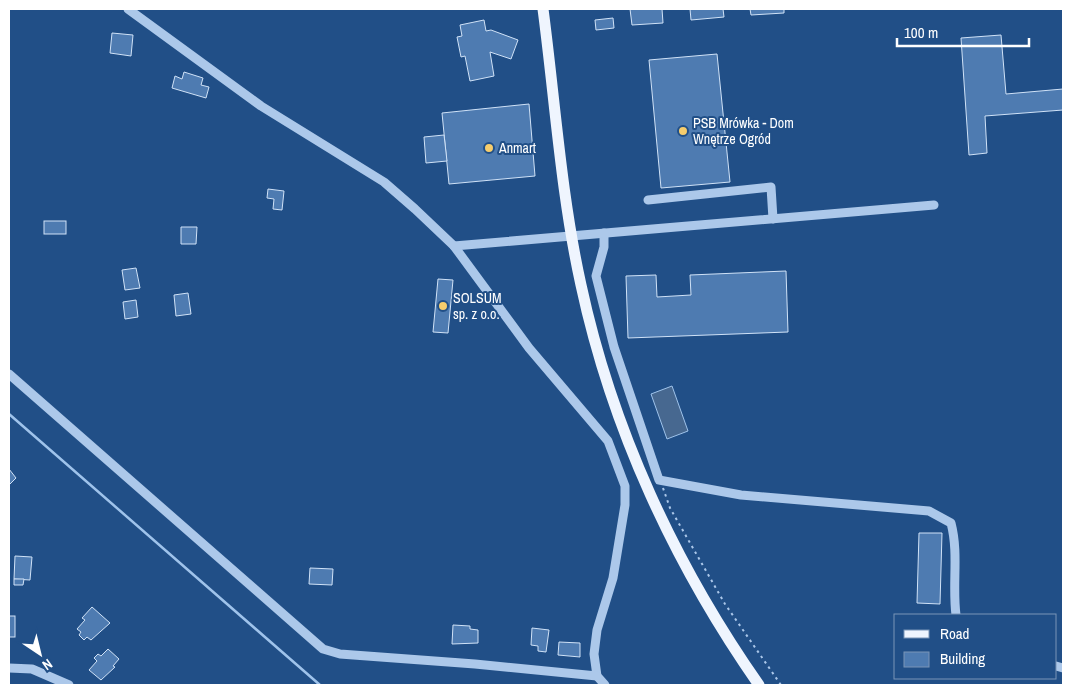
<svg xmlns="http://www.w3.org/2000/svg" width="1072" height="694" viewBox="0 0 1072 694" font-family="'Archivo Narrow',sans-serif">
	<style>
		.water { fill: #476890; stroke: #9fc3eb }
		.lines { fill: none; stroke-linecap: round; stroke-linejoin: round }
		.stream { stroke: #9fc3eb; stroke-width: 2.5 }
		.building { fill: #4e7bb1; stroke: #d0e2f7 }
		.path { stroke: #acc8ea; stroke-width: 2; stroke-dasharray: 2.5 4; stroke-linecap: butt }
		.minor { stroke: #acc8ea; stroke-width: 9 }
		.major { stroke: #eff5fe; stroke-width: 11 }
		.poi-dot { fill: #f6cd6d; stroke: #214f87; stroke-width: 2 }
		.labels { text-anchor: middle; stroke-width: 4; stroke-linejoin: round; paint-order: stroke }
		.poi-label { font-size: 14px; fill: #fff; stroke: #214f87; text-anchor: start }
	</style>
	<rect width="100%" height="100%" fill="#214f87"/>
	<!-- water -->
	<polygon class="water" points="672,386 688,431 667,439 651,394"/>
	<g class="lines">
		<!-- stream -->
		<polyline class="stream" points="9,414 320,685"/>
	</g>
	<!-- building -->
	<g class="building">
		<polygon points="630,9 662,9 663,23 632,25"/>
		<polygon points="690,9 723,9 724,17 691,20"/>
		<polygon points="750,9 784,9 784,13 751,15"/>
		<polygon points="613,18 614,28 596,30 595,20"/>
		<polygon points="484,20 486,31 491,30 518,40 511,59 490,52 494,76 470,81 465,56 461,57 457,37 462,36 460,25"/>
		<polygon points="112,33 133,35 131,56 110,53"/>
		<polygon points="1001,35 1006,94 1063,89 1063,110 985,116 987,153 969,155 961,38"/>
		<polygon points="717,54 730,182 661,188 649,60"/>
		<polygon points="184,72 203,78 201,85 209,87 206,98 172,88 175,76 182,79"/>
		<polygon points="529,104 535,176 449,184 442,113"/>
		<polygon points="444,135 447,161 426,163 424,137"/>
		<polygon points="268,189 284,191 282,210 273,209 274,199 267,198"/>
		<rect x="44" y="221" width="22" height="13"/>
		<polygon points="181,227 197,227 196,244 181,244"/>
		<polygon points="136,268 140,288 125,290 122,270"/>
		<polygon points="786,271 788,332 628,338 626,276 656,275 657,297 691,295 690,275"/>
		<polygon points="438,279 453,280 448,333 433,332"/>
		<polygon points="188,293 191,314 176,316 174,295"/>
		<polygon points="136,300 138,317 125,319 123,302"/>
		<polygon points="9,469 16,478 9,485"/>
		<polygon points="919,533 942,533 940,604 917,603"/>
		<polygon points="15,556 32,557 30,580 14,579"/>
		<polygon points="310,568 333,569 332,585 309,584"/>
		<polygon points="14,579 24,579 23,585 14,585"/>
		<polygon points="92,607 110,623 91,640 87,637 84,640 79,635 81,632 77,629 85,620 82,618"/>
		<rect x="9" y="616" width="6" height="21"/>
		<polygon points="453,625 470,626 470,629 478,630 478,643 452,644"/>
		<polygon points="532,628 549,630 546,652 538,651 538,646 531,645"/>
		<polygon points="559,642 580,643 580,657 558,655"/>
		<polygon points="108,649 119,659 113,666 115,667 101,680 89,670 97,661 94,658 98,654 101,656"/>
	</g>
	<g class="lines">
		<!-- path -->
		<polyline class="path" points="663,488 670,508 725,604 781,685"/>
		<!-- minor -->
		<g class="minor">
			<polyline points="128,9 261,106 384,182 415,209 454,246 529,348 608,441 625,486 625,505 613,578 597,630 594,654 597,676 605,685"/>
			<polyline points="648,200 771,187 773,219"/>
			<path d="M604,233v14l-8,29 18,71 45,133 82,15 188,16 22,12c8,31 1,61 5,92"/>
			<polyline points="454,246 934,205"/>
			<polyline points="9,374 323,649 340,654 475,664 597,676"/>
			<polyline points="1056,666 1063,668"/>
			<polyline points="9,668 32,669 69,685"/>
		</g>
		<!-- major -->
		<path class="major" d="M543,9c12,91 18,186 38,276 31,144 94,280 178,400"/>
	</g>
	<!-- markers -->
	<g class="poi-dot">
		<circle cx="683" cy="131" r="5"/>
		<circle cx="489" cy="148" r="5"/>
		<circle cx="443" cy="306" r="5"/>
	</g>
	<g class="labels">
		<!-- poi labels -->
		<g class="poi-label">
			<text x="693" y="128">PSB Mrówka - Dom<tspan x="693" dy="16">Wnętrze Ogród</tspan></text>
			<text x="499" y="153">Anmart</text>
			<text x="453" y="303">SOLSUM<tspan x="453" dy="16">sp. z o.o.</tspan></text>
		</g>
	</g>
	<!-- border -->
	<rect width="1072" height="694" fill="none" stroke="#ffffff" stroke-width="20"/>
	<!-- legend -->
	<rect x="894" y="614" width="162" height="65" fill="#214f87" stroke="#7a95b7"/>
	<rect x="904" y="630" width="25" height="8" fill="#eff5fe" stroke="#7a95b7"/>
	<text x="940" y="639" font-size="15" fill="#ffffff">Road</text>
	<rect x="904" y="652" width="25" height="15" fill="#4e7bb1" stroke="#7a95b7"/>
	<text x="940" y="664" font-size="15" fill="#ffffff">Building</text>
	<!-- north arrow -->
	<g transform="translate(40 654) rotate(145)" stroke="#214f87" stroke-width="4" paint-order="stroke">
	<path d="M0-4L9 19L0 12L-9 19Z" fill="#ffffff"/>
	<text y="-8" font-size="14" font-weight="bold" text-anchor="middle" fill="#ffffff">N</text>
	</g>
	<!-- scale -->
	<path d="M897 38v8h132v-8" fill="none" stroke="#ffffff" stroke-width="2.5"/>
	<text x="904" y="38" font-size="15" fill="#ffffff" stroke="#214f87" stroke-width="4" paint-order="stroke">100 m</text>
</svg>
